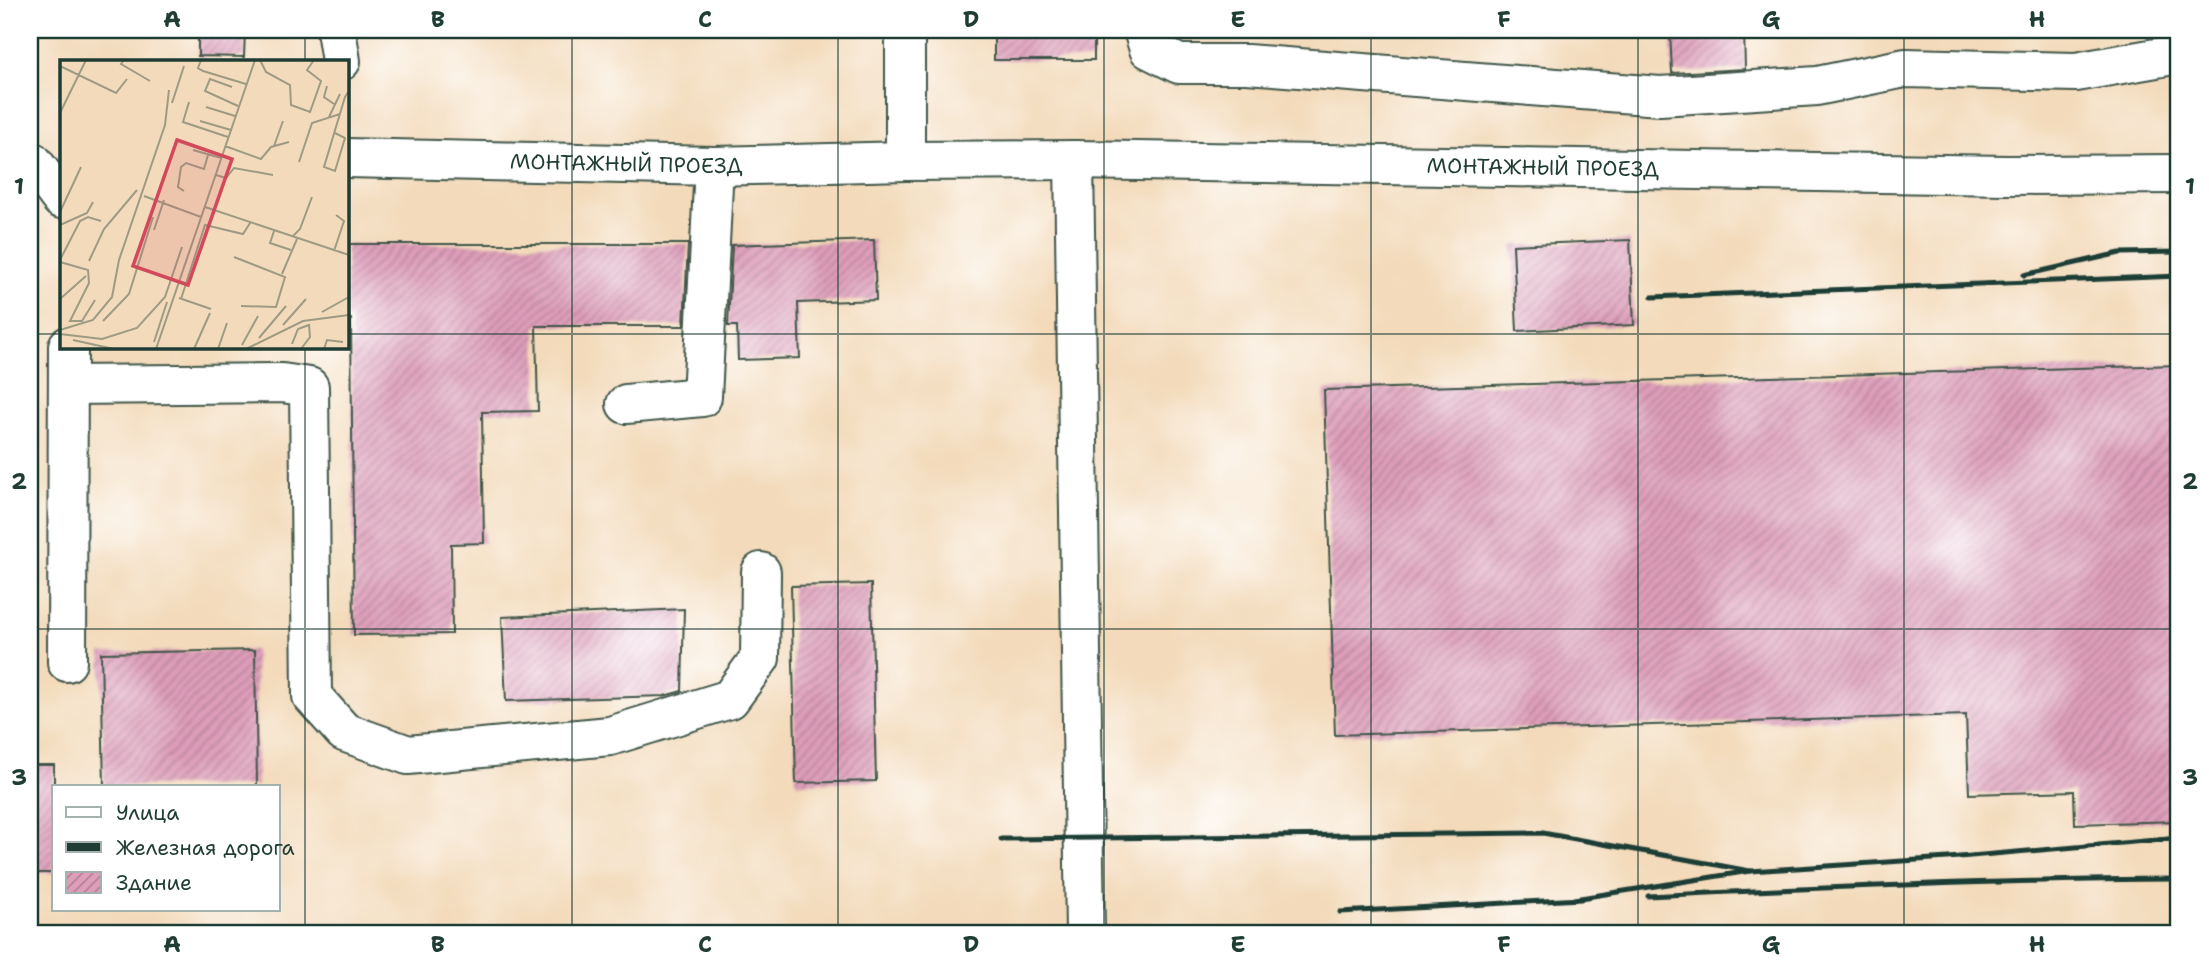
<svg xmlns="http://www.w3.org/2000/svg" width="2209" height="963" viewBox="0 0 2209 963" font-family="'Shantell Sans',sans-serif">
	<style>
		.building { fill: url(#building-hatch) }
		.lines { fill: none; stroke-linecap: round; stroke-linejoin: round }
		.minor-casing { stroke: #3f5548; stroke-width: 42 }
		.minor { stroke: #fff; stroke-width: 38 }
		.rail { stroke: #1f3d34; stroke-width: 5 }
		.grid { fill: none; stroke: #1f3d34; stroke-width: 2; stroke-opacity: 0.55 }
		.labels { text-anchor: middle; stroke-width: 5; stroke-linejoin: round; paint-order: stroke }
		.street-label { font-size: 21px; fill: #1f3d34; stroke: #fff }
		.inset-road { fill: none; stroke: #9e9b84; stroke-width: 2 }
		.view { fill: #d1495b; fill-opacity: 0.15; stroke: #d1495b; stroke-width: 3.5 }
		.inset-edge { fill: none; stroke: #1f3d34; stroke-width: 3.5 }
		.neatline { fill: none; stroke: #1f3d34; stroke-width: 2.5 }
		.grid-label { font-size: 23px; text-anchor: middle; font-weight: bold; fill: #1f3d34 }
	</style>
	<defs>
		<pattern id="building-hatch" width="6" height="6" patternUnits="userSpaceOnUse" patternTransform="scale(1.75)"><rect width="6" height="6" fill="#de9db9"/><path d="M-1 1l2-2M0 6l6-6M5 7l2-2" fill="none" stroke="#b38197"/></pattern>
	</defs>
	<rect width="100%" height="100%" fill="#fff"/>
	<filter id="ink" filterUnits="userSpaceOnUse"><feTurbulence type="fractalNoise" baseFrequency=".0143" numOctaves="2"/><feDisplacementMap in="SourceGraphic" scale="14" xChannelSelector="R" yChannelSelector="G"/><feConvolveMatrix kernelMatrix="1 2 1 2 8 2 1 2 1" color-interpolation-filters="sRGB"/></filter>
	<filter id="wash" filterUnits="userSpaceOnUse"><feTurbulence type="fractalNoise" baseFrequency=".00686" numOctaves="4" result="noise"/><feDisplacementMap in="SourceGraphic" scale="28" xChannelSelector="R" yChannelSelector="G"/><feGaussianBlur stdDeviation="1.57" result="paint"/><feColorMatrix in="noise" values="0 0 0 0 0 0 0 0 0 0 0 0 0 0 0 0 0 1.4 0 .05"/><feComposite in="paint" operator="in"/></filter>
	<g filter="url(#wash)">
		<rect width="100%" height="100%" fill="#f3daba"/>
		<g id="blocks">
			<!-- building -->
			<g class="building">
				<polygon points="198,30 245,30 244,57 198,56"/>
				<rect x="994" y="30" width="100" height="30"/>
				<polygon points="1670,30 1744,30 1745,69 1672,73"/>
				<polygon points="874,240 876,300 798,303 800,358 738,360 737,326 728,326 732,245"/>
				<polygon points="1630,240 1634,325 1517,331 1513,245"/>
				<polygon points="346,244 688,244 684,326 536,326 538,411 482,412 484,543 451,544 452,634 354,635 351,319 346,318"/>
				<polygon points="2179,365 2179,821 2075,824 2074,791 1969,794 1966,715 1335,735 1324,390"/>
				<polygon points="871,584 876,781 796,783 791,586"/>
				<polygon points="684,609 682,691 664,696 506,701 502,617"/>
				<polygon points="255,650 257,786 104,786 101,653"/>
				<rect x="30" y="765" width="24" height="108"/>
			</g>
		</g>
	</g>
	<g filter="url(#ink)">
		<use href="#blocks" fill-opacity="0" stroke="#3f5548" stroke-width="2"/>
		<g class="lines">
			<defs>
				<g id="minor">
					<polyline points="336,30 341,61"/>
					<polyline points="905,30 905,161"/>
					<polyline points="1143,30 1149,49 1179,64 1247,64 1660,96 1817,86 1905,68 2076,72 2179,54"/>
					<path id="s1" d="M346,158l368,8 191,-5 169,-1 933,15 172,-1"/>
					<polyline points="1074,160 1085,933"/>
					<polyline points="33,162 61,199"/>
					<polyline points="68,385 282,383 309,387 312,696 344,732 408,755 610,736 730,699 760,658 761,572"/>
					<polyline points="626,404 702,397 714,166"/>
					<polyline points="67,662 68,346"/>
				</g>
			</defs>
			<!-- minor casing -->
			<use href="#minor" class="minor-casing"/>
			<!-- minor -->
			<use href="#minor" class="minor"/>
			<!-- rail -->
			<g class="rail">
				<polyline points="2024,275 2120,253 2179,252"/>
				<polyline points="1652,297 2179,276"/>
				<polyline points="1001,839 1543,833 1750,871 1574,899"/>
				<polyline points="1750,871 1948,858 2179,838"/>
				<path d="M1648,896c177,-9 354,-16 531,-17"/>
				<polyline points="1340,912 1581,899"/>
			</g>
		</g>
	</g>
	<!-- grid -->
	<path class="grid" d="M305,30v31M572,30v903M838,30v903M1104,30v903M1371,30v903M1638,30v903M1904,30v903M30,334h31M346,334h1833M305,346v587M30,629h2149"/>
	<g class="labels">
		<!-- street labels -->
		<g class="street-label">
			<text dy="7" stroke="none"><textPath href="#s1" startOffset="280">МОНТАЖНЫЙ ПРОЕЗД</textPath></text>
			<text dy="7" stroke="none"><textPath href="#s1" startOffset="1197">МОНТАЖНЫЙ ПРОЕЗД</textPath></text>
		</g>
	</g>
	<!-- overview -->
	<g transform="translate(60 60)">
		<rect width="289" height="289" fill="#f3daba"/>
		<path class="inset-road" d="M64,0l-3,4 29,17M141,0l-3,8 5,3 43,13M200,0l6,12 24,13 1,20 19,7 11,-31 -14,-11 7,-10M0,6l56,27 11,-14M267,26l-3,11 10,7M172,27l-22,-8 -5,12 33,15M129,42l-6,20 45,15M112,43l12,-37M146,47l29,9M0,53l26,-53M269,57l11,-23M140,61l31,9M275,73l10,5 -10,33 -11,-4 21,-70 4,-6M165,86l36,13 10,-12 18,-5M214,86l9,-25M133,90l28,8M239,102l13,-39 28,-9M156,115l10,3 8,-10 39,7M124,131l-6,-4 3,-20 5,-4 18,6 4,-14M84,136l57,21M145,147l144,48M0,152l21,-45M0,165l27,-12 6,-11M94,170l10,-30M214,171l-4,12 21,7M233,176l7,-7 12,-32M274,191l10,-30 -8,-6M174,197l51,20 -9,30 -35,-1M0,200l20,-39 8,-4 13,4M29,201l15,-32 33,-39M0,202l28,8 1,13 -19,38h12l13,-21M222,214l15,-35M119,238l32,11M0,239l26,-23M121,239l24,-74 38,9 7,-11M262,252l27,-15M43,261l26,-27 24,-77M223,265l23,-26M0,270l33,-10 19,-23 7,-37 46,-135 4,-35M0,274l42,5 35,-11 28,-31 17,-50M199,278l27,-32M13,280l41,9M94,282l13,-40M232,284l6,-15 11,-4 1,12 -9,12M182,285l16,-29M96,289l99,-289M134,289l16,-36M158,289l9,-26M186,289l57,-28 46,-6M264,289l3,-9 16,2"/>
		<path class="view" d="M117,80l55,19 -44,126 -55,-19z"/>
		<rect width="289" height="289" class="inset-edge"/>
	</g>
	<!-- margin -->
	<rect width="2209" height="963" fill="none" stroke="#fff" stroke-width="77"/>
	<!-- legend -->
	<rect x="52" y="785" width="228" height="126" fill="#ffffff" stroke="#a5b1ae" stroke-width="2"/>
	<rect x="66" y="807" width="35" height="10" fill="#ffffff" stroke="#a5b1ae" stroke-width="2"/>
	<text x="116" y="820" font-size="21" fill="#1f3d34">Улица</text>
	<rect x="66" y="842" width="35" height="10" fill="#1f3d34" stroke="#a5b1ae" stroke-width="2"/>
	<text x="116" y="855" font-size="21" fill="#1f3d34">Железная дорога</text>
	<rect x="66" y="872" width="35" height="21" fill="url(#building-hatch)" stroke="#a5b1ae" stroke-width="2"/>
	<text x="116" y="890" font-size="21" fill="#1f3d34">Здание</text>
	<rect x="38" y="38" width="2132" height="887" class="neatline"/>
	<g class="grid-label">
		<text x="172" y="27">A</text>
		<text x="438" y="27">B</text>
		<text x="705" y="27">C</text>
		<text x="971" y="27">D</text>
		<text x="1238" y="27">E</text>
		<text x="1504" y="27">F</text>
		<text x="1771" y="27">G</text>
		<text x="2037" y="27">H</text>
		<text x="19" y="194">1</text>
		<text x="2190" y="194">1</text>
		<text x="19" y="489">2</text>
		<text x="2190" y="489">2</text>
		<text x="19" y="785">3</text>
		<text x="2190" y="785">3</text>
		<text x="172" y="952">A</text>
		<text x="438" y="952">B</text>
		<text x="705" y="952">C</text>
		<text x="971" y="952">D</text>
		<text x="1238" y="952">E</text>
		<text x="1504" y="952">F</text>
		<text x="1771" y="952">G</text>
		<text x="2037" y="952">H</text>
	</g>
</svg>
